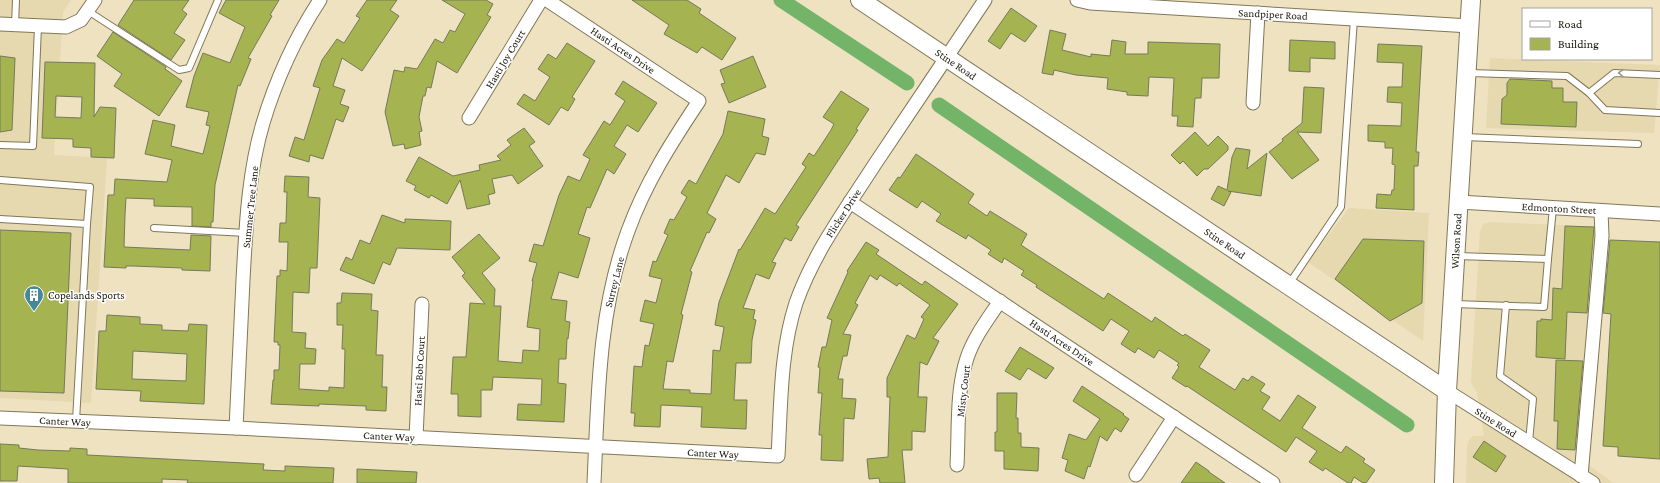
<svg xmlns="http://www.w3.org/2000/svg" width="1660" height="483" viewBox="0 0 1660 483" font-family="'Crimson Pro',serif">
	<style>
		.built { fill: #e6d8af }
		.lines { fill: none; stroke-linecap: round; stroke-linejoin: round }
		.canal { stroke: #73b469; stroke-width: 15 }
		.building { fill: #a5b351; stroke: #757a5b; fill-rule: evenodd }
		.lane-casing { stroke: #817758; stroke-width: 8 }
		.street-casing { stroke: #817758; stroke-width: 15 }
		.secondary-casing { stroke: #817758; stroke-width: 20 }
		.lane { stroke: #fff; stroke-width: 6 }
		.street { stroke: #fff; stroke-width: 13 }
		.secondary { stroke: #fff; stroke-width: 18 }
		.oneway { stroke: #9a9893 }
		.labels { text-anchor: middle; stroke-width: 3; stroke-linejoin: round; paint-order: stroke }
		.street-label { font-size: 11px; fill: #1f1a0e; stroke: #fff }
		.poi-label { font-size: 11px; fill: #1f1a0e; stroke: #fff; text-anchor: start }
	</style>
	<rect width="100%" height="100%" fill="#eee2c0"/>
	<!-- built -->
	<g class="built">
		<polygon points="0,0 71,0 63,12 54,155 107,158 91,403 0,398"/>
		<polygon points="1490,58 1660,65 1654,133 1486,128"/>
		<polygon points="1349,208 1429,213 1423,341 1308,262"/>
		<polygon points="1490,222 1606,227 1586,463 1613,483 1466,483 1467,447 1469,440 1473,436 1484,436 1477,392 1473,387 1471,381 1480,232 1483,224"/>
	</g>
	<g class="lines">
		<!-- canal -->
		<g class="canal">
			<polyline points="781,0 907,83"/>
			<polyline points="939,105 1407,425"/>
		</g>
	</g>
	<!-- building -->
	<g class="building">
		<polygon points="134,0 189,0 182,10 187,14 174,33 185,40 171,60 118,25"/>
		<polygon points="226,0 279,0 270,15 272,16 248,58 251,59 240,86 238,85 215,185 213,222 211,222 211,227 192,226 192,207 154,206 154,199 126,198 125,215 124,247 190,250 191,235 211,236 210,271 182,270 182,268 133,266 126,266 126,268 104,267 108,195 114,195 115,179 167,182 172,160 145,154 153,120 175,125 171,146 203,154 210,126 206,125 209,112 186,107 194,76 203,53 230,63 245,27 219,13"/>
		<polygon points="367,0 397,0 390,10 399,16 362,71 342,58 333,86 345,90 340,104 349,107 343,122 336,119 323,159 310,155 309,162 289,156 295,137 304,140 320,88 313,86 322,60 337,39 344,43 360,18 356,16"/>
		<polygon points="442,0 486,0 493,4 487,15 491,17 457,73 437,61 431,88 427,87 425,96 423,96 419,117 422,131 419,132 421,145 405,149 404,144 393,146 385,112 394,70 404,72 405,67 417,69 435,39 443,43 450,30 455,32 465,14"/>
		<polygon points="632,0 687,0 701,9 699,13 736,38 722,60 702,47 697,53 664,34 669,25"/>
		<polygon points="1011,8 1037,26 1025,42 1011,33 1000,49 988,41"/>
		<polygon points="1050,30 1066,34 1062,50 1091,57 1091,54 1110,56 1112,40 1126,42 1125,54 1148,54 1148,42 1220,44 1219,78 1202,78 1201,98 1195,98 1193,127 1177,126 1178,116 1172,116 1174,78 1149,77 1148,96 1127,95 1127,92 1107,89 1108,78 1076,75 1054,70 1053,75 1042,73"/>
		<polygon points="113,32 166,67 165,69 182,81 159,116 114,86 122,74 97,56"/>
		<polygon points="1290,40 1335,42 1335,59 1310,58 1310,72 1289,71"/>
		<polygon points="567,43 595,61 572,97 575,99 568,111 561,107 549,125 517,104 524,94 535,101 550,77 538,69 548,54 556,59"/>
		<polygon points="1378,44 1422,46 1416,152 1419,152 1418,166 1414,166 1414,210 1376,208 1377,194 1391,195 1392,190 1394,190 1395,165 1392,164 1393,148 1385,148 1385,142 1368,141 1368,125 1401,126 1402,103 1387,102 1388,87 1402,87 1403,63 1377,62"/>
		<polygon points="0,56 15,58 12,130 0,132"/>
		<polygon points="753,56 766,87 729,103 721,84 725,83 720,70"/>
		<path d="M45,62l50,1 -1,54 6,-10 16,1 -2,50 -23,-1v-9l-18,-1v-8l-31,-1zM56,96l26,1 -1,21 -26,-1z"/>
		<polygon points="1510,79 1552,81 1552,88 1563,88 1563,102 1577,102 1576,127 1501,124 1502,99 1507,95 1507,83"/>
		<polygon points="623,81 657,103 638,132 627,125 614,146 626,154 614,174 607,169 590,208 587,207 578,234 590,238 578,278 559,272 551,299 567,301 565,321 570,322 568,339 567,338 566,359 559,359 558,383 566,384 564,422 517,420 518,404 541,405 542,379 493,377 492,390 481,390 481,417 458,416 458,394 451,394 453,357 466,357 470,303 485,304 462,276 465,273 452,257 479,234 500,258 482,273 495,289 494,306 501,306 498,361 522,363 523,350 539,351 540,329 527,327 533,281 532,281 537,263 529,261 534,244 543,246 559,195 568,176 580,181 590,159 583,155 604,121 610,125 625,101 615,94"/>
		<polygon points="1304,87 1324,88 1321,133 1297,132 1319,160 1292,179 1269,152 1283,141 1282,139 1302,123"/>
		<polygon points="841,91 869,109 856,129 858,130 796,225 799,227 791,241 785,238 772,262 776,263 769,279 756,274 743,308 755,310 753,319 756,320 752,340 751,363 736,363 734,400 747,400 746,429 701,427 702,407 661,405 660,427 634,426 635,413 631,413 634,366 642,367 645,345 649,346 654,324 640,321 645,300 656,303 662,279 649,276 653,261 656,262 668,235 664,233 670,219 674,220 687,197 681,193 689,180 696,184 723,134 728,111 765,119 762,136 769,138 765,155 756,153 739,183 726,175 707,213 716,219 709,233 707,232 690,271 692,272 681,314 683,315 673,362 667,361 663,389 690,390 690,393 711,394 713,350 720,351 724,327 715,325 719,302 739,249 740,250 765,208 775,214 806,167 802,164 809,153 814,156 831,130 834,124 823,117"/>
		<polygon points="524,128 535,142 529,146 543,166 518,184 512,175 492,179 495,193 488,195 490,204 467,209 460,180 447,204 431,195 429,198 414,190 416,186 406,181 419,157 453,176 480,170 479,165 501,160 497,156 511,145 507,140"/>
		<polygon points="1195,132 1208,146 1218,136 1228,146 1228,150 1208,169 1204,169 1197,176 1183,161 1180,164 1171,155"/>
		<polygon points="1236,148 1250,150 1247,169 1267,153 1261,196 1228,191 1231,192 1224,206 1211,199 1218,186 1227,190 1232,157"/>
		<polygon points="916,154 974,194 968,203 987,216 990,211 1027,234 1021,245 1104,299 1108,293 1152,322 1155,317 1183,336 1185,334 1210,350 1199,367 1235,390 1243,378 1248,381 1252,376 1265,384 1260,391 1270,397 1262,409 1280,421 1298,395 1316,407 1302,428 1341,453 1346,446 1365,459 1363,462 1375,470 1366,483 1363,483 1354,477 1351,483 1348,483 1325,468 1323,471 1309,462 1317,451 1296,437 1286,452 1187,386 1186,387 1172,378 1179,367 1177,365 1179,363 1159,350 1154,358 1138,348 1135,353 1121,344 1129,331 1111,319 1103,331 1036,287 1037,285 1021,275 1024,271 1004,258 1002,263 988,254 991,250 968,235 966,239 936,221 941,214 922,201 917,208 889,190 898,177 900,178"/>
		<polygon points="285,176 309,177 308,197 320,198 317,268 310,268 309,293 293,292 292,332 306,333 305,348 316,349 315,364 300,364 299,389 329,391 329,387 344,388 345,349 342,349 343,325 337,325 337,303 341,303 342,293 372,294 371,310 378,311 376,355 383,355 382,387 387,387 386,411 366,410 366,406 319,404 319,406 271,404 273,380 274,380 274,370 279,370 280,345 278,345 278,342 274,342 277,276 280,276 280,270 287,271 288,242 279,242 280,223 286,223 287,192 284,192"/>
		<polygon points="382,215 405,223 405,219 451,221 450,250 397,248 390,265 383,262 374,284 340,270 346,257 352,260 360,240 370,244"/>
		<polygon points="1565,226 1594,227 1587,313 1567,312 1565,359 1536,357 1537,321 1541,321 1541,319 1552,320 1553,288 1562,289"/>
		<polygon points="0,230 71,233 64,393 0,391"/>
		<polygon points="1363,239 1424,241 1422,303 1390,321 1335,279"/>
		<polygon points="1610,240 1660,242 1660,459 1618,456 1618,447 1603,446 1611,314 1603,313"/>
		<polygon points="866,242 879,250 876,254 922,285 925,281 958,304 933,338 939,341 927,365 920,362 918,397 927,397 925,432 912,431 912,450 902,450 905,483 880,483 879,478 869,479 867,459 888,457 890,397 887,397 887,378 907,335 915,339 924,319 921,317 930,305 899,283 897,286 880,275 877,280 870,275 855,303 858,305 843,334 851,335 847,356 843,356 838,379 843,379 842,398 856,399 854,419 844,418 843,461 821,460 822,435 819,435 822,393 818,393 820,368 818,367 822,347 826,347 832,320 827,318 848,272 847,271"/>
		<path d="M107,315l33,2v7l22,1v5l26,1 1,-7 18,1 -3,79 -64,-3 1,-10 -45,-2 3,-58h7zM133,351l54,3 -1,27 -54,-2z"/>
		<polygon points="1020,347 1054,368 1046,379 1028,368 1020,380 1005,371"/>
		<polygon points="1556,360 1583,361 1575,450 1557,449 1558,421 1554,421"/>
		<polygon points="1082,386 1124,414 1123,415 1129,419 1121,432 1115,428 1107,441 1100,436 1090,467 1088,466 1084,479 1065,471 1068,460 1062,458 1069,434 1086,440 1100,419 1073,401"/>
		<polygon points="997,393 1017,393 1016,418 1018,418 1018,433 1021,433 1021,447 1039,448 1038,471 1004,469 1004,451 995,451 995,432 997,432"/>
		<polygon points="1484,441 1506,456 1496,472 1473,457"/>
		<polygon points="0,444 19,445 19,448 38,450 70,451 70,448 87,449 87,455 264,464 263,470 285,471 285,466 334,468 333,483 187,483 188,480 162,479 162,483 68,483 68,469 18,466 17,481 0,481"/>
		<polygon points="1196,462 1209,471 1209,472 1225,483 1181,483"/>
		<polygon points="357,469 417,472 416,483 357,483"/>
	</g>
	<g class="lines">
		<defs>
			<g id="lane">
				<polyline points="88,11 179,70 189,68 218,0"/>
				<polyline points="15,25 16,0"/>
				<polyline points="1469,73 1567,76 1589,93 1605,110 1660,113"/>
				<polyline points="1589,93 1614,73 1660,75"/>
				<polyline points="1464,137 1638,144"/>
				<polyline points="0,145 33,146 38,26"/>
				<polyline points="0,180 90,187 87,224"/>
				<polyline points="0,219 87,224 76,421"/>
				<polyline points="154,228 246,233"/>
				<polyline points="1548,259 1553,208"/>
				<polyline points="1289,284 1341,207 1354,19"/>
				<polyline points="1454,304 1544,307 1548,259 1457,256"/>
				<polyline points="1506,305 1500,376 1533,399 1529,442"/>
			</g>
			<g id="street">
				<path d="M547,0l152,101c-28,42 -54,83 -71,130 -30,81 -30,167 -34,252"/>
				<polyline points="1077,0 1090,3 1470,26"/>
				<polyline points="0,24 66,27 81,20 95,0"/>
				<polyline points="1253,103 1258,13"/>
				<polyline points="469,118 541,0"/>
				<polyline points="850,202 1273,483"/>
				<polyline points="1459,202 1660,214"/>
				<polyline points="1447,391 1593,483"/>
				<path d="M0,418l236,10 542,28c3,-51 2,-104 18,-153 18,-51 50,-94 79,-139 37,-55 73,-109 110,-164"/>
				<path d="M236,428c2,-49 5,-99 7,-148 3,-53 5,-106 20,-157 13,-43 32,-85 57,-123"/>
				<polyline points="416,438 422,304"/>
				<path d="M957,465c2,-35 -1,-74 10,-107 7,-21 21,-39 33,-57"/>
				<polyline points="1136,475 1174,417"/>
				<polyline points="1581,476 1602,236 1601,211"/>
			</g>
			<g id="secondary">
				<polyline points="860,0 1447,391"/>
				<polyline points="1444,483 1447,391 1471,0"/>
			</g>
		</defs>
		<!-- lane casing -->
		<use href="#lane" class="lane-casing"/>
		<!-- street casing -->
		<use href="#street" class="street-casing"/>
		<!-- secondary casing -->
		<use href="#secondary" class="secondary-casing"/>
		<!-- lane -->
		<use href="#lane" class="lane"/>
		<!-- street -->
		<use href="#street" class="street"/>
		<!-- secondary -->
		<use href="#secondary" class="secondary"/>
	</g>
	<!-- one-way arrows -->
	<defs><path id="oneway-chevron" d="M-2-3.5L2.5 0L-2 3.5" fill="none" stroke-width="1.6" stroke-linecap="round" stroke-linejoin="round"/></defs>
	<use class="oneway" href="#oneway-chevron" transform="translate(1621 73) rotate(-179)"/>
	<!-- icons -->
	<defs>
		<symbol id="building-pin" viewBox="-11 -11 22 30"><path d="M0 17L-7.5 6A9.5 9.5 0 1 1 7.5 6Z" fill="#468899" stroke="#fff"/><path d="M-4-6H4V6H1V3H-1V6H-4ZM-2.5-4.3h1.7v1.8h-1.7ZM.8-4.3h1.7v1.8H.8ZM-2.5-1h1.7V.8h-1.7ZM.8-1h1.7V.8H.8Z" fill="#fff"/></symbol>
	</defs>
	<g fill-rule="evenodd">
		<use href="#building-pin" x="23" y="284" width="22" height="30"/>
	</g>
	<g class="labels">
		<!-- street labels -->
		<g class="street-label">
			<text transform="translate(1273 14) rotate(3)" y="4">Sandpiper Road</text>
			<text transform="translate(623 50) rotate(34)" y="4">Hasti Acres Drive</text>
			<text transform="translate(505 59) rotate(-59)" y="4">Hasti Joy Court</text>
			<text transform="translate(956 64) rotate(34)" y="4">Stine Road</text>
			<text transform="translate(250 207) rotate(-84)" y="4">Summer Tree Lane</text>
			<text transform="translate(1559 208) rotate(3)" y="4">Edmonton Street</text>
			<text transform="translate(843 213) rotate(-57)" y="4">Flicker Drive</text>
			<text transform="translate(1456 241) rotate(-87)" y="4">Wilson Road</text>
			<text transform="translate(1225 243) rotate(34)" y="4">Stine Road</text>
			<text transform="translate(614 282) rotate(-76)" y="4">Surrey Lane</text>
			<text transform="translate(1062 342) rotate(34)" y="4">Hasti Acres Drive</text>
			<text transform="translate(419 371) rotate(-87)" y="4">Hasti Bob Court</text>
			<text transform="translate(963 391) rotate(-83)" y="4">Misty Court</text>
			<text transform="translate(65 421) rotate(3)" y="4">Canter Way</text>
			<text transform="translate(1496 422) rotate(32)" y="4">Stine Road</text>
			<text transform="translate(389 436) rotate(3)" y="4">Canter Way</text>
			<text transform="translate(713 453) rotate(3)" y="4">Canter Way</text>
		</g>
		<!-- poi labels -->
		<g class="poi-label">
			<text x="48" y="299">Copelands Sports</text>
		</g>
	</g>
	<!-- legend -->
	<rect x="1522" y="8" width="130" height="52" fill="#ffffff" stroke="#a5a39f"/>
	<rect x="1530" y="21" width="20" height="6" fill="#ffffff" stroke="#a5a39f"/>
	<text x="1558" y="28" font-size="12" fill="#1f1a0e">Road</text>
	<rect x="1530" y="38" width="20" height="12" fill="#a5b351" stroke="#a5a39f"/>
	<text x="1558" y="48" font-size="12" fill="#1f1a0e">Building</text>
</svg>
